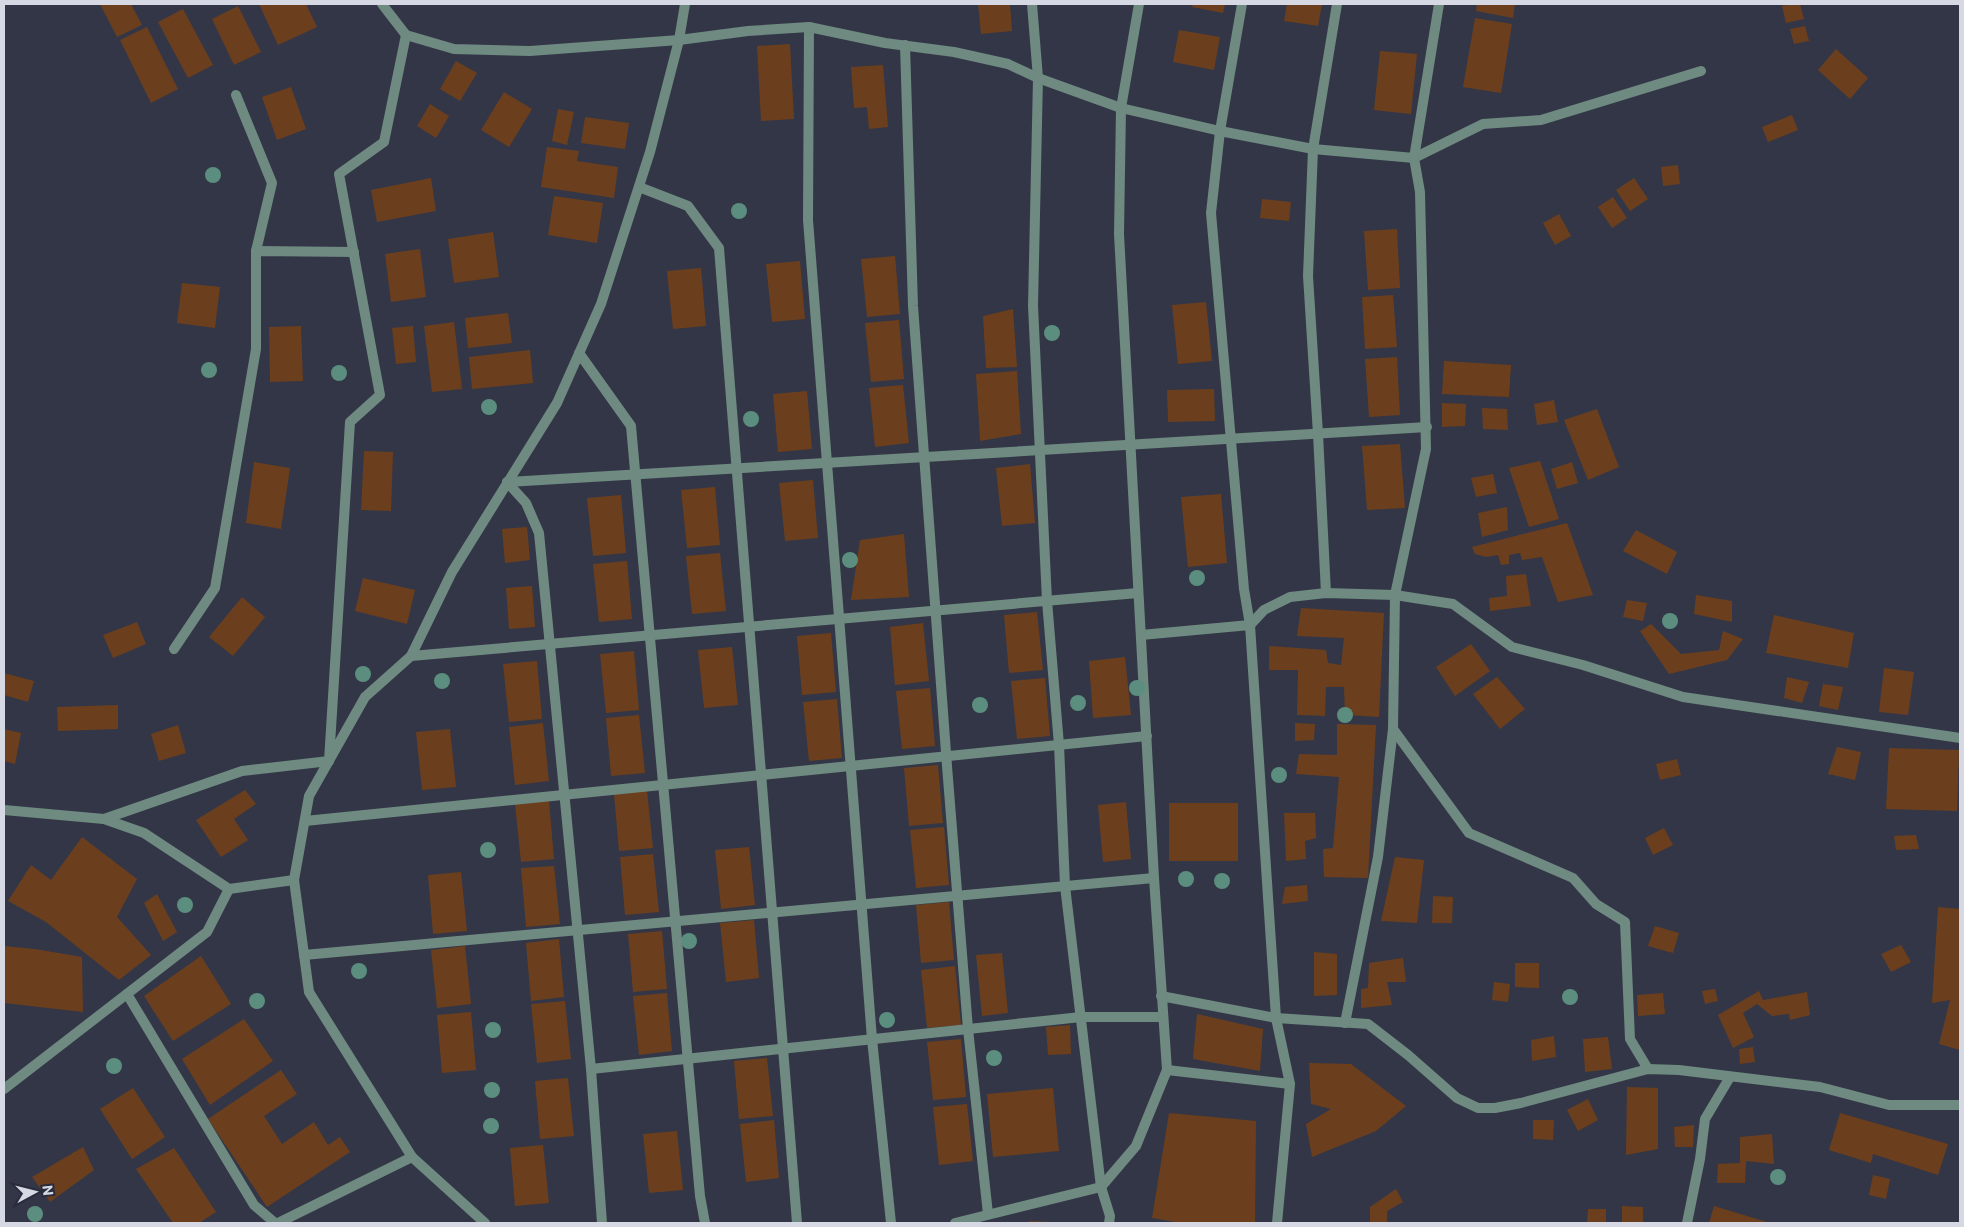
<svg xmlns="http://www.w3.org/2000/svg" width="1964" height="1227" viewBox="0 0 1964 1227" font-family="Commissioner,sans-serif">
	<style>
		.building { fill: #6b3f1e }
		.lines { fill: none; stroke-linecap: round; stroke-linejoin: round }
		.lane { stroke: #6e8a81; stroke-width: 10 }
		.street { stroke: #6e8a81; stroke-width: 10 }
		.tree { fill: #5b8e7e }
	</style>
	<rect width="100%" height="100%" fill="#333646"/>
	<!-- building -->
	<g class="building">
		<polygon points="100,4 131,4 142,25 117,37"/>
		<polygon points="259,4 306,4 317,27 278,45"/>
		<polygon points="978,4 1010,4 1012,31 981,34"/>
		<polygon points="1193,4 1225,4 1223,13 1192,7"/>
		<polygon points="1287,4 1322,4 1318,26 1284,21"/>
		<polygon points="1477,4 1515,4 1513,18 1476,11"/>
		<polygon points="1792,4 1800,4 1804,19 1786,23 1782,6"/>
		<polygon points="238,6 261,52 234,65 212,19"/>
		<polygon points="183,9 213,65 188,78 158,22"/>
		<polygon points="1475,18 1512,24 1501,93 1463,87"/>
		<polygon points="1805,26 1809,41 1794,44 1790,29"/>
		<polygon points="147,27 178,89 151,103 120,40"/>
		<polygon points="1179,30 1220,37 1214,70 1173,62"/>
		<polygon points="790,44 794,119 761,121 757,46"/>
		<polygon points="1836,49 1868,78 1850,99 1818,70"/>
		<polygon points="1380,51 1417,54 1411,114 1374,110"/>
		<polygon points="456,61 477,73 460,101 440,89"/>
		<polygon points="883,65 888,127 869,129 867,107 854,108 851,67"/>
		<polygon points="291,87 306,129 277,140 262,97"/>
		<polygon points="504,92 532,109 509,147 481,130"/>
		<polygon points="430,104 449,116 436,138 417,126"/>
		<polygon points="558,109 574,112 567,145 552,141"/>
		<polygon points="1792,115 1798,130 1768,142 1762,127"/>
		<polygon points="585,117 629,123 625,149 581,143"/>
		<polygon points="547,147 579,151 577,161 618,167 614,198 541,187"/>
		<polygon points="1678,165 1680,184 1663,186 1661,167"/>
		<polygon points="431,178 436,211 377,222 371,190"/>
		<polygon points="1634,178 1648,199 1630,211 1616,190"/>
		<polygon points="554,196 603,203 597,243 548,235"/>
		<polygon points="1613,197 1627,218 1612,228 1598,207"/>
		<polygon points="1262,199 1291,202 1289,221 1260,218"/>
		<polygon points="1559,214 1571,236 1555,245 1543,223"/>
		<polygon points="1397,229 1400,288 1368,290 1364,231"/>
		<polygon points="493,232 499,277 454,283 448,239"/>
		<polygon points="420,249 426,297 391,302 385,254"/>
		<polygon points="895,256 900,314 867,317 861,259"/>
		<polygon points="800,261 805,319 772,322 766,264"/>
		<polygon points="701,268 706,326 673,329 667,271"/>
		<polygon points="182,283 220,287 215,328 177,323"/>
		<polygon points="1393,295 1397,347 1365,349 1362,297"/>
		<polygon points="1206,302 1212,361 1178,364 1172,305"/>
		<polygon points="1013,309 1017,367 986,368 983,316"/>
		<polygon points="508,313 512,343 468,348 465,318"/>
		<polygon points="899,320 904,379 871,382 865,323"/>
		<polygon points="454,322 462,389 432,392 424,326"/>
		<polygon points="301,326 303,381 270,382 269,327"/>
		<polygon points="413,326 416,362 396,364 392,328"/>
		<polygon points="530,350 533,383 472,389 469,357"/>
		<polygon points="1397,357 1400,415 1369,417 1365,359"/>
		<polygon points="1444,361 1511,365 1509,397 1442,394"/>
		<polygon points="1017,371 1021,434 980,441 976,374"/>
		<polygon points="903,385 909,443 875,447 869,388"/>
		<polygon points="1214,389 1215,421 1168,422 1167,390"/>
		<polygon points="807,391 812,449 778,452 773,394"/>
		<polygon points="1554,400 1558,422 1537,425 1534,404"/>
		<polygon points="1442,403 1466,404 1465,426 1442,427"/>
		<polygon points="1482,408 1507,409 1508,430 1483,429"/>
		<polygon points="1597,409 1619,467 1588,480 1564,420"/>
		<polygon points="1400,444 1405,508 1367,510 1362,446"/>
		<polygon points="364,451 393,452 391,511 361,510"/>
		<polygon points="1540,461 1559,519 1529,527 1509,468"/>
		<polygon points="254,462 290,468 281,529 246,523"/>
		<polygon points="1572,462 1578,483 1557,489 1551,469"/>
		<polygon points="1030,464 1035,523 1002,526 996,468"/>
		<polygon points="1493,474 1497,493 1476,497 1471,478"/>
		<polygon points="813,480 818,538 785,541 779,483"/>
		<polygon points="715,487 720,545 687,548 681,490"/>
		<polygon points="1221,494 1227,563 1188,567 1181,497"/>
		<polygon points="621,495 626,553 593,556 587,498"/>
		<polygon points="1507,507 1508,530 1482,537 1478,513"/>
		<polygon points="1567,523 1593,595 1558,602 1542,557 1522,560 1520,553 1509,555 1509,564 1501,565 1498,555 1486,557 1475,554 1472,547"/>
		<polygon points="527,527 530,560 505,563 502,529"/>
		<polygon points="1636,530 1677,552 1667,574 1623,551"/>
		<polygon points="904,534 909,597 851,600 860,540"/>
		<polygon points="720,553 726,611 692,614 686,556"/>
		<polygon points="627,561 632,619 599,622 593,564"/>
		<polygon points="1526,574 1531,606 1490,611 1489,598 1507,596 1506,576"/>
		<polygon points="363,578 415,590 407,624 355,611"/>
		<polygon points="532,586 535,627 509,629 506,588"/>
		<polygon points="1696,595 1732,601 1732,622 1694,614"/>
		<polygon points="242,597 265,617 233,656 209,637"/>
		<polygon points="1627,600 1647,603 1643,621 1623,617"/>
		<polygon points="1301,608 1384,613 1379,717 1345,715 1344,687 1326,687 1325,716 1297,715 1298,670 1269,670 1269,646 1326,650 1328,663 1341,665 1344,638 1297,636"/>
		<polygon points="1037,612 1043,670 1009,673 1004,615"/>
		<polygon points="1774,615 1854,633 1848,668 1766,653"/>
		<polygon points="137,622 146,644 113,658 103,635"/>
		<polygon points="923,623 929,681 895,685 890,627"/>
		<polygon points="1651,624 1681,654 1719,650 1723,631 1743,639 1727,660 1669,674 1640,631"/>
		<polygon points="831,633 836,692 802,695 797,636"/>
		<polygon points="1471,644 1490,671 1455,696 1436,667"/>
		<polygon points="732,647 738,705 704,708 698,650"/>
		<polygon points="634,651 639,710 606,713 600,654"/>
		<polygon points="1125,657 1131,715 1093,718 1089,661"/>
		<polygon points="537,661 542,719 509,722 503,664"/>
		<polygon points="1884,668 1914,672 1908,715 1879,712"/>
		<polygon points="4,673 34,681 28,702 4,695"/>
		<polygon points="1497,677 1525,709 1500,729 1473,694"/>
		<polygon points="1787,677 1809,682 1802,703 1784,698"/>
		<polygon points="1045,678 1050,736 1017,739 1011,681"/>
		<polygon points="1823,684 1843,687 1838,710 1819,706"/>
		<polygon points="930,688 935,746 902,749 896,691"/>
		<polygon points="837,699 842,758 809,761 803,702"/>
		<polygon points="118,705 118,729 58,731 57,707"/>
		<polygon points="639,715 645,773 611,776 606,718"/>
		<polygon points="543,723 549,781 515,785 509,727"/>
		<polygon points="1295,723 1315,724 1314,740 1295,741"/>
		<polygon points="1337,724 1376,725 1368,878 1324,877 1323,849 1333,848 1339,777 1296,774 1299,754 1337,755"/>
		<polygon points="178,725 186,753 159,761 151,734"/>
		<polygon points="4,729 21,733 15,764 4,761"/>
		<polygon points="450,729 456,787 422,790 416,732"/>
		<polygon points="1837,747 1861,752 1855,780 1828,774"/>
		<polygon points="1889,748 1959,750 1957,811 1886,809"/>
		<polygon points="1677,759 1681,775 1660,780 1656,764"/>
		<polygon points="938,765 943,823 909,826 904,768"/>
		<polygon points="245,790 256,804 234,819 248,840 221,857 196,820"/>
		<polygon points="647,790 653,848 619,851 614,794"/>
		<polygon points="549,801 554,859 521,862 515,804"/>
		<polygon points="1126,802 1131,859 1103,862 1098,805"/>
		<rect x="1169" y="803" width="69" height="58"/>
		<polygon points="1284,813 1315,813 1316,838 1305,841 1306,859 1286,861"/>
		<polygon points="944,827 949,885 916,888 910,830"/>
		<polygon points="1664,828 1673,845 1653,855 1645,838"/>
		<polygon points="1916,835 1919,849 1896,850 1894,836"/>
		<polygon points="82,837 137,879 117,917 151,955 119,980 46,922 8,901 31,865 51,880"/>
		<polygon points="749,847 755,905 721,909 715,850"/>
		<polygon points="653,854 659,912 625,915 620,857"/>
		<polygon points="1395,857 1424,860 1417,923 1381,921"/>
		<polygon points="554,866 560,924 526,927 521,868"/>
		<polygon points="461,872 467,931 433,934 428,875"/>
		<polygon points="1307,885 1308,901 1282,904 1285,887"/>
		<polygon points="157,894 177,932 163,941 144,903"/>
		<polygon points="1433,896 1453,897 1452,923 1432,923"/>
		<polygon points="949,902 954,960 921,963 916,905"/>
		<polygon points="1938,907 1960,909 1960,1050 1939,1044 1950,1000 1932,1003"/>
		<polygon points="754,920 759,978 726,982 720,923"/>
		<polygon points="1655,926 1679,933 1673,953 1648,946"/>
		<polygon points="662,931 667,989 633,992 628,934"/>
		<polygon points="559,939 564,997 531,1001 526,943"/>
		<polygon points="1901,945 1911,962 1891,972 1881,954"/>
		<polygon points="4,946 35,949 82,957 83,1012 4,1003"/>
		<polygon points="465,946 471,1004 437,1008 431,950"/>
		<polygon points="1314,952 1337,954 1337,995 1314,996"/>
		<polygon points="1002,953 1008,1013 982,1016 976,955"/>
		<polygon points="201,956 231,1004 173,1041 144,996"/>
		<polygon points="1403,958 1406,982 1387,982 1392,1005 1361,1008 1361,989 1368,988 1369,963"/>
		<polygon points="1515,963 1539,963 1539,988 1515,987"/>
		<polygon points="955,966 961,1025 927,1028 921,970"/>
		<polygon points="1494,982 1510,984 1508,1002 1492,1000"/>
		<polygon points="1715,989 1718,1001 1705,1004 1702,991"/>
		<polygon points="1759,991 1763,1000 1807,992 1810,1015 1790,1020 1789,1014 1772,1016 1757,1004 1743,1013 1754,1037 1733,1048 1718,1015"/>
		<polygon points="667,993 672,1051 639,1055 633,996"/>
		<polygon points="1663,993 1665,1014 1638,1016 1637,995"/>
		<polygon points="565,1001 571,1059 537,1063 531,1004"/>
		<polygon points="471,1012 476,1070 442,1073 437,1015"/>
		<polygon points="1197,1014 1263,1029 1260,1071 1193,1059"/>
		<polygon points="244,1019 273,1061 210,1105 182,1059"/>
		<polygon points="1070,1025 1071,1054 1048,1055 1046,1027"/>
		<polygon points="1554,1036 1556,1057 1532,1061 1531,1040"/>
		<polygon points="1608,1037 1612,1069 1585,1072 1583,1039"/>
		<polygon points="961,1039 966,1097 933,1100 927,1042"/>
		<polygon points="1753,1047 1755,1062 1740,1064 1739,1049"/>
		<polygon points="767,1058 773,1116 739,1119 734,1061"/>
		<polygon points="1309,1063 1351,1064 1406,1106 1376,1131 1312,1157 1306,1124 1331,1109 1311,1104"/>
		<polygon points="281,1070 297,1094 264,1116 282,1144 314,1122 328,1145 340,1137 350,1152 267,1207 208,1119"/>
		<polygon points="568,1078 574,1136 540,1139 535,1081"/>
		<polygon points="1627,1087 1658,1088 1658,1149 1626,1155"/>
		<polygon points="133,1088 165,1137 132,1159 100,1109"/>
		<polygon points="1053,1088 1059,1151 993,1157 987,1094"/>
		<polygon points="1588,1099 1598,1120 1578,1131 1567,1110"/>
		<polygon points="967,1104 973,1161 939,1165 933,1107"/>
		<polygon points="1169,1113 1256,1121 1255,1223 1182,1223 1152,1218"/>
		<polygon points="1840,1113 1948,1144 1938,1175 1873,1154 1871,1163 1829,1150"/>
		<polygon points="774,1120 779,1178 746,1182 740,1124"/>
		<polygon points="1533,1120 1554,1120 1553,1140 1533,1139"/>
		<polygon points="1694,1125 1693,1147 1675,1147 1674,1127"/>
		<polygon points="677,1131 683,1190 649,1193 643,1134"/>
		<polygon points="1772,1134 1774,1164 1746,1161 1745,1183 1717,1183 1718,1164 1740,1163 1740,1137"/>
		<polygon points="543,1145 549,1203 515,1206 510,1148"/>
		<polygon points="83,1147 94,1170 50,1202 32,1177"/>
		<polygon points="174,1148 216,1212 199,1223 173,1223 136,1169"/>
		<polygon points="1873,1175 1890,1179 1886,1199 1869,1195"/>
		<polygon points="1396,1189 1403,1202 1387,1211 1387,1223 1370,1223 1370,1207"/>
		<polygon points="1622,1206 1643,1207 1643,1223 1622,1223"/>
		<polygon points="1714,1206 1770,1223 1709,1223"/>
		<polygon points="1588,1209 1606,1209 1606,1223 1587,1223"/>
		<polygon points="1029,1221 1052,1222 1052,1223 1029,1223"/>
	</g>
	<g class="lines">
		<!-- lane -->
		<g class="lane">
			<polyline points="1032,4 1038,78 1033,306 1047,601 1059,745 1065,886 1101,1187 1110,1216 1109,1223"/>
			<polyline points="809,27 808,220 872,1039 891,1223"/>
			<polyline points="236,95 272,183 256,251"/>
			<polyline points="1220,131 1313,149 1414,158 1420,192 1426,449 1395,595 1393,729 1469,833 1573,878 1596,904 1625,922 1630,1039 1648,1069"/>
			<polyline points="1414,158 1483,124 1541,120 1701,71"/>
			<polyline points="1414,158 1439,4"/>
			<polyline points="639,187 688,206 719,248 797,1223"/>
			<polyline points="507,482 1427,427"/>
			<polyline points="1326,593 1318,434 1308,276 1313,149 1337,4"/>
			<polyline points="1141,635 1250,625 1264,610 1290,597 1326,593 1395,595 1453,604 1512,647 1583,665 1683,697 1960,738"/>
			<polyline points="174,649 215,588 256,349 256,251 354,252"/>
			<polyline points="305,821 1147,736"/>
			<polyline points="304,955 1154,878"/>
			<polyline points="127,994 254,1205 275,1223"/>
			<polyline points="1161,996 1276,1018 1368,1024 1408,1055 1457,1098 1478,1108 1495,1108 1521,1103 1648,1069 1679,1070 1820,1087 1889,1105 1960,1105"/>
			<polyline points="1345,1023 1378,857 1393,729"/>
			<polyline points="591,1069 1081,1017 1163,1017"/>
			<polyline points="4,1089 207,932 229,889"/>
			<polyline points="1687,1223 1700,1159 1705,1119 1730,1077"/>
		</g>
		<!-- street -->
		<g class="street">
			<polyline points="382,4 406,35 454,49 530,51 679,40 748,31 809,27 885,43 954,52 1008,64 1038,78 1121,108 1220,131"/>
			<polyline points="1139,4 1121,108 1119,234 1154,878 1167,1070"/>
			<polyline points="1242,4 1220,131 1211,213 1244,589 1250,625 1276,1018 1290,1084 1277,1223"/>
			<polyline points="905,45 913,306 947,766 968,1029 988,1214"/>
			<polyline points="579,353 631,426 700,1196 705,1223"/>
			<polyline points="507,482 526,503 539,533 591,1069 602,1223"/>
			<polyline points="411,656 1138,593"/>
			<polyline points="4,810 104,819 144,833 229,889 294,880"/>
			<polyline points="104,819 242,771 329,761 350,422 380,395 339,174 384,142 406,35"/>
			<polyline points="278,1223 412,1157"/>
			<polyline points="485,1223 412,1157 309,992 294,880 309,796 365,697 411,656 452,572 557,403 601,304 650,152 679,40 685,4"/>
			<polyline points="955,1223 1101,1187 1136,1146 1167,1070 1290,1084"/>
		</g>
	</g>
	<!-- trees -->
	<g class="tree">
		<circle cx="213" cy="175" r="8"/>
		<circle cx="739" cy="211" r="8"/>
		<circle cx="1052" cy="333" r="8"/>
		<circle cx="209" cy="370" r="8"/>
		<circle cx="339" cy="373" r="8"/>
		<circle cx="489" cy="407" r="8"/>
		<circle cx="751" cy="419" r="8"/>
		<circle cx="850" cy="560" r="8"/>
		<circle cx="1197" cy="578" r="8"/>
		<circle cx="1670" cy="621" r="8"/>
		<circle cx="363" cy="674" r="8"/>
		<circle cx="442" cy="681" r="8"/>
		<circle cx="1137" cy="688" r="8"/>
		<circle cx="1078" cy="703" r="8"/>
		<circle cx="980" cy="705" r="8"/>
		<circle cx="1345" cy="715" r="8"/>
		<circle cx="1279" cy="775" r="8"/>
		<circle cx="488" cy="850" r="8"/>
		<circle cx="1186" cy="879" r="8"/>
		<circle cx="1222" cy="881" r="8"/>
		<circle cx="185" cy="905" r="8"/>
		<circle cx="689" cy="941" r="8"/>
		<circle cx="359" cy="971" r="8"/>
		<circle cx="1570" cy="997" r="8"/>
		<circle cx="257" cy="1001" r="8"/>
		<circle cx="887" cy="1020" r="8"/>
		<circle cx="493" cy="1030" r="8"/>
		<circle cx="994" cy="1058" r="8"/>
		<circle cx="114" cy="1066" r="8"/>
		<circle cx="492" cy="1090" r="8"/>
		<circle cx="491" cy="1126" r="8"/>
		<circle cx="1778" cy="1177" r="8"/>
		<circle cx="35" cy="1214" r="8"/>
	</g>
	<!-- border -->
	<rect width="1964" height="1227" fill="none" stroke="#d6d8e3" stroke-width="10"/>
	<!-- north arrow -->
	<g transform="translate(35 1192) rotate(83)" stroke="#292c3c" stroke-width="4" paint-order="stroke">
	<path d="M0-4L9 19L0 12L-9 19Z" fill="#d6d8e3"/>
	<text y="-8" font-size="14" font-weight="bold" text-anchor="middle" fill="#d6d8e3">N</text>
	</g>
</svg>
